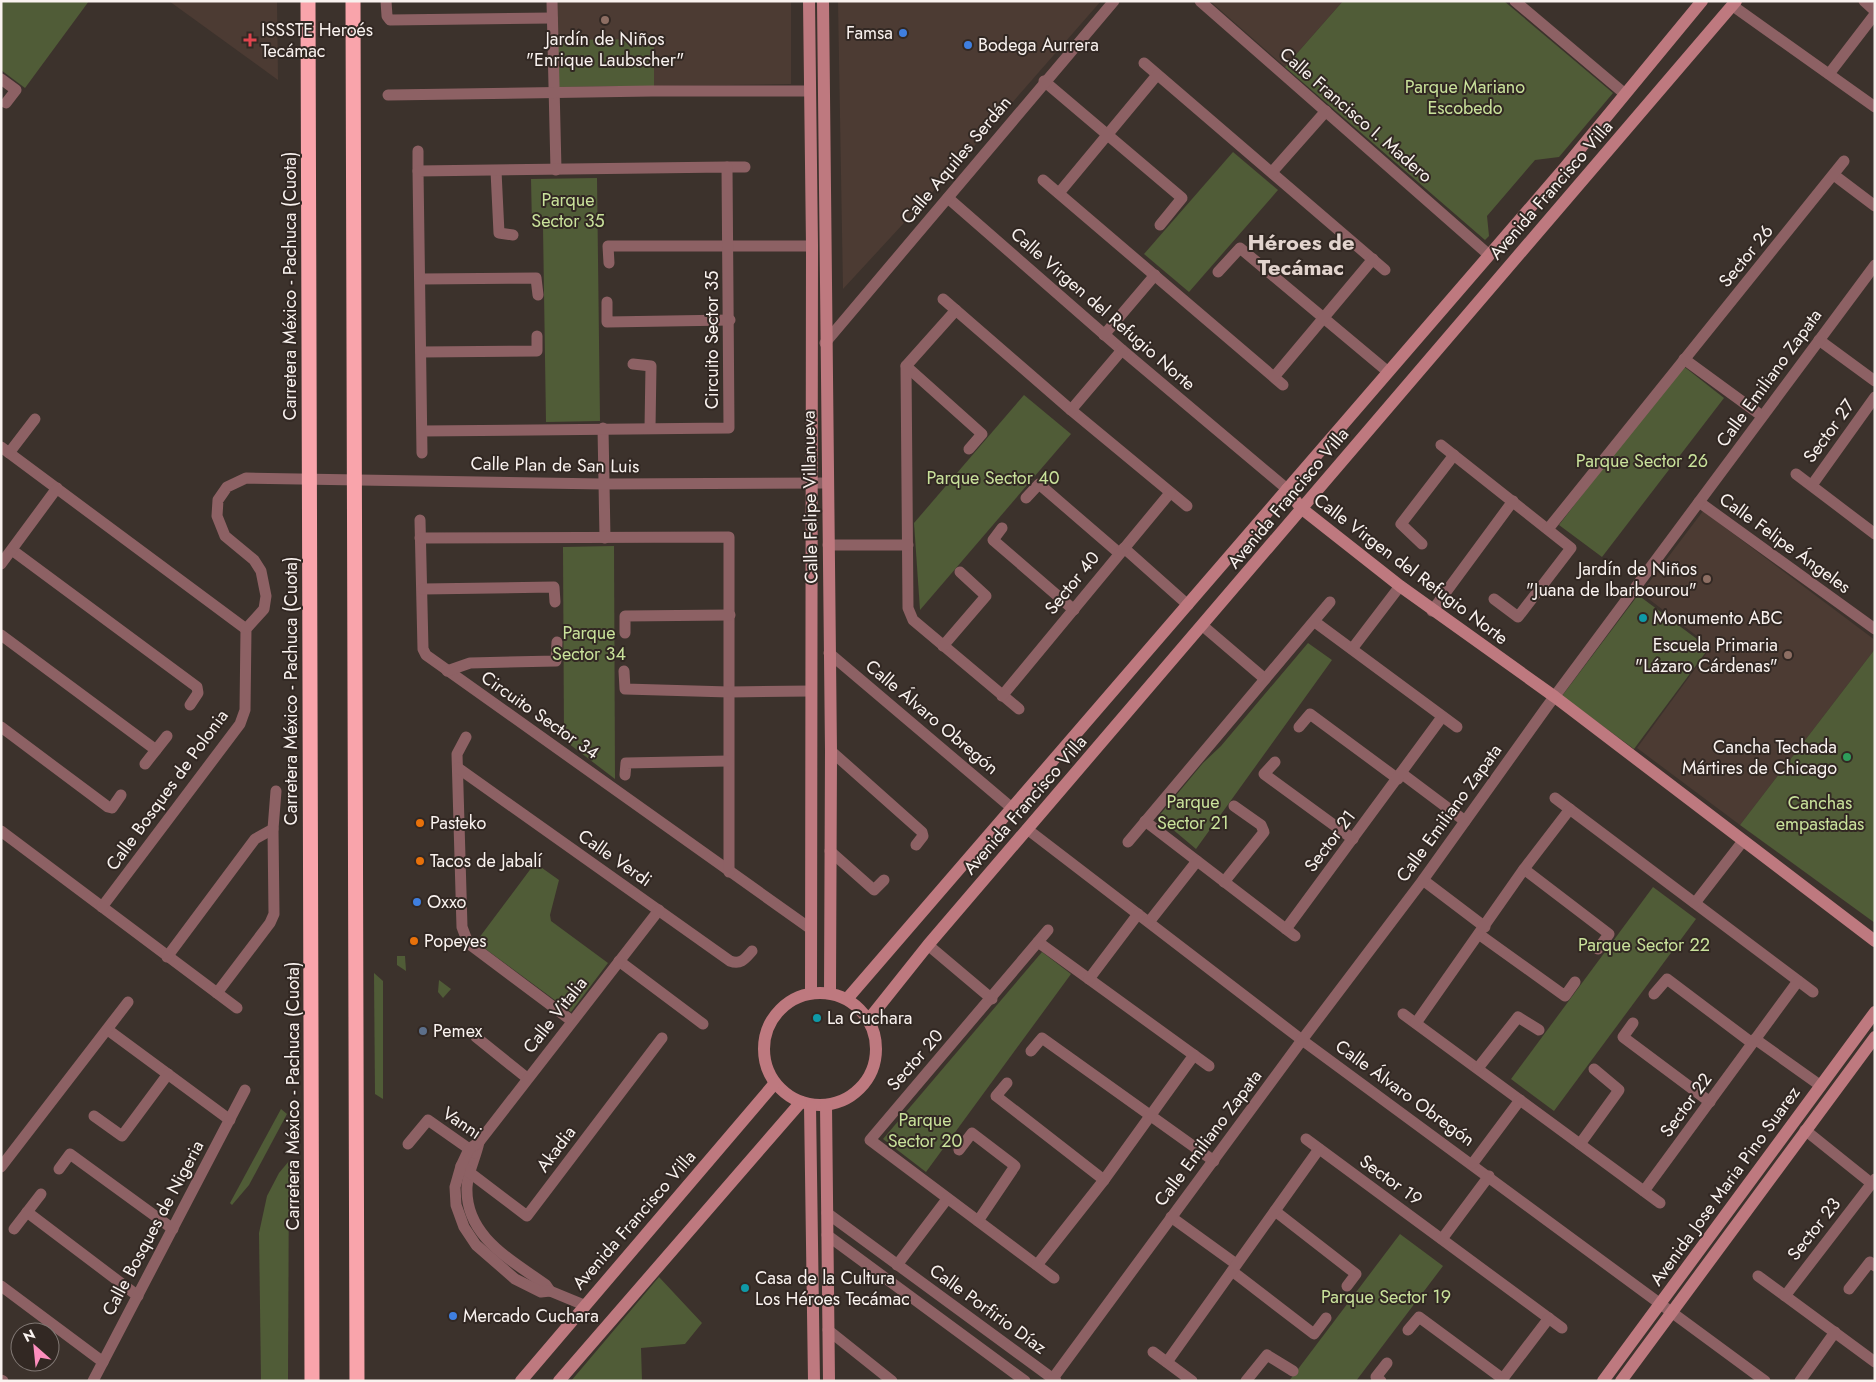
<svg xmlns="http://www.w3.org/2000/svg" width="1876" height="1382" viewBox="0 0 1876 1382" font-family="Jost,sans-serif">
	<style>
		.built { fill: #4c3b33 }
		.green { fill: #505c37 }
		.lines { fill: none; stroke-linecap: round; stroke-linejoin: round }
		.street { stroke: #8d6164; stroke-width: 11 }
		.secondary { stroke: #be797f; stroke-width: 12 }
		.highway { stroke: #f9a4ab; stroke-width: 15 }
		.education-dot { fill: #8d6e63; stroke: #322823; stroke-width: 2 }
		.shop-dot { fill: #3f7fe0; stroke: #322823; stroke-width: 2 }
		.health-dot { fill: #e0444e; stroke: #322823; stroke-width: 2 }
		.culture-dot { fill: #0f9aa8; stroke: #322823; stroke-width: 2 }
		.leisure-dot { fill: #2e9e5b; stroke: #322823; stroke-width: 2 }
		.food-dot { fill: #e8710a; stroke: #322823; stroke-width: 2 }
		.service-dot { fill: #5c6f8a; stroke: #322823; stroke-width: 2 }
		.labels { text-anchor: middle; stroke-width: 4; stroke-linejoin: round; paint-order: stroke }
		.poi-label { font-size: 18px; fill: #f9f2ef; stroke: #322823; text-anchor: start }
		.park-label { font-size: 18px; fill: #c9e29b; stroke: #322823 }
		.street-label { font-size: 18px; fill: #f9f2ef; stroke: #322823 }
		.district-label { font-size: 22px; font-weight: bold; fill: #e2d4ce; stroke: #322823 }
	</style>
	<rect width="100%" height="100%" fill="#3c322c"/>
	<!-- built -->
	<g class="built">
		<polygon points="169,1 277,1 278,80"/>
		<polygon points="556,1 791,1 791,84 654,86 556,40"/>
		<polygon points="838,1 1101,1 962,160 843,289"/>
		<polygon points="1210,1 1343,1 1285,67"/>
		<polygon points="1703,511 1875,640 1875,649 1740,825 1637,748 1711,647 1641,593"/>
	</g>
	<!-- green -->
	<g class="green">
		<polygon points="1,1 89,1 25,88 1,70"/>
		<polygon points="1343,1 1504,1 1613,93 1559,157 1535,160 1487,216 1489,236 1485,240 1285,67"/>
		<polygon points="654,39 654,86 558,87 556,40"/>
		<polygon points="1233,152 1278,190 1189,292 1144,254"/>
		<polygon points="597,178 600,421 546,422 543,227 532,227 531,179"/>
		<polygon points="1682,365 1724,398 1602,557 1559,525"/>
		<polygon points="1024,395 1071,434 920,610 914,523"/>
		<polygon points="614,546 615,779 564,740 563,547"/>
		<polygon points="1638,595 1709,648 1634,749 1562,696"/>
		<polygon points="1308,643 1332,660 1196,849 1158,817 1203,763 1221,746"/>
		<polygon points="1875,649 1875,923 1740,825"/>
		<polygon points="535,863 559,880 550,915 551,921 608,963 571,1012 476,942"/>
		<polygon points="1653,887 1696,919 1554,1111 1511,1079"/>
		<polygon points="1042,952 1071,974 926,1172 883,1139"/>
		<polygon points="397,956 405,956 406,971 397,965"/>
		<polygon points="374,973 383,981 383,1099 375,1094"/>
		<polygon points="439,980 451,989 443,998 438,992"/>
		<polygon points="281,1109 287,1114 249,1185 232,1205 230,1203"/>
		<polygon points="289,1161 288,1381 261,1381 259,1233 267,1196 279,1173"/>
		<polygon points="1400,1234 1443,1266 1356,1381 1289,1381"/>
		<polygon points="659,1277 702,1323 685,1344 641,1348 642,1381 571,1381"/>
	</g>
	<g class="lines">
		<!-- street -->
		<g class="street">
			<polyline points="386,1 387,16 390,20 552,18"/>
			<polyline points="552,1 556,170"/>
			<polyline points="1200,1 1489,255"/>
			<polyline points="1515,1 1625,94"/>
			<polyline points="1864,1 1875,11"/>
			<polyline points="1733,6 1875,107"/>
			<polyline points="1144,63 1385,270"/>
			<polyline points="1829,74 1875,14"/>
			<polyline points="1,79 16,90 6,103"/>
			<polyline points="1044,81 1182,198 1160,225"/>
			<polyline points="388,95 652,91 809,91"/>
			<polyline points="418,151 418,171"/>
			<polyline points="727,167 745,167"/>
			<polyline points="496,171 499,233 513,235"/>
			<polyline points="1272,172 1326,111"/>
			<polyline points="1834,175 1875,206"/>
			<polyline points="1043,180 1283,385"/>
			<polyline points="1059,193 1157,75"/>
			<polyline points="948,198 1122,350 1287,489"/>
			<polyline points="609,263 608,246 812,246"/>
			<polyline points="1218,272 1240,248 1387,371"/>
			<polyline points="421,279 536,278 538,295"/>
			<polyline points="943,299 1071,410 1187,506"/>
			<polyline points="607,302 607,322 730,320"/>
			<polyline points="956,310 906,366 908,608 913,620 1019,709"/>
			<polyline points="1104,335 1155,275"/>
			<polyline points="1819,340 1875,381"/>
			<polyline points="825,343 1114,1"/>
			<polyline points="421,352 537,351 537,336"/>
			<polyline points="1684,359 1762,416"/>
			<polyline points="633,364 651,366 650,428"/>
			<polyline points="906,366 982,434 969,449"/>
			<polyline points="1274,377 1373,259"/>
			<polyline points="1071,410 1122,350"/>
			<polyline points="603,428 605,538"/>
			<polyline points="422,431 729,428 727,167 418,171 422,453"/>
			<polyline points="1441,445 1571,548 1518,617 1494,599"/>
			<polyline points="1,447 246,629"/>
			<polyline points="9,453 35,419"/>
			<polyline points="1796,474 1875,534"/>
			<polyline points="1812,485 1875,397"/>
			<polyline points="1026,498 1039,484 1119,553"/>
			<polyline points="1699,502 1875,629"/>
			<polyline points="420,520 423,649 426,655 811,929"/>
			<polyline points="1002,528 993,540 1074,610"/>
			<polyline points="1548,529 1844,161"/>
			<polyline points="420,538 729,537 729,872"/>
			<polyline points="1422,544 1401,524 1454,455"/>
			<polyline points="828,545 908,545"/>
			<polyline points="1124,548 1188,605"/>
			<polyline points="12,550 197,687 198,693 190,705"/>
			<polyline points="1,564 57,488"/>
			<polyline points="423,589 554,587 555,602"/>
			<polyline points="1432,611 1513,501"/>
			<polyline points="1315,622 1457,727"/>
			<polyline points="1203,626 1265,679"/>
			<polyline points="625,633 625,616 730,615"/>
			<polyline points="1,635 156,750"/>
			<polyline points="943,646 986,596 960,572"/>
			<polyline points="1352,649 1400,586"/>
			<polyline points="829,653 1013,809"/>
			<polyline points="447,671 470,663 556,661 557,642"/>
			<polyline points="624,671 625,689 729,692 811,691"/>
			<polyline points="1002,696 1170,493"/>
			<polyline points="1,727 108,807 112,808 121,795"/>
			<polyline points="1299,727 1310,714 1398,779"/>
			<polyline points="466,737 457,754 462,927 468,943 572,1021"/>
			<polyline points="831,751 922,832 923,836 916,845"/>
			<polyline points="1275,762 1264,774 1353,839"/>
			<polyline points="145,764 167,736"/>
			<path d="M458,768l272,193c11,4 15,-2 22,-10"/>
			<polyline points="1401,773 1465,821"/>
			<polyline points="625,775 626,763 728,761"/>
			<polyline points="1555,798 1813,992"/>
			<polyline points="1145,821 1295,936"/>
			<polyline points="1027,829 1302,1040 1765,1381"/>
			<polyline points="1,831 237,1008"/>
			<polyline points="1128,842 1330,602"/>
			<polyline points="830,851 874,890 884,880"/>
			<polyline points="1524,869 1609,934 1598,949"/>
			<polyline points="1423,880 1485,927"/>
			<polyline points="1224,882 1264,832 1261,825 1234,806"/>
			<polyline points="1695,903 1743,841"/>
			<polyline points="102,907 240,724 245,710 246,629 264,609 266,596 261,571 254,560 225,536 217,516 218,500 227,487 246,478 604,484 827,483"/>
			<polyline points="1149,922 1197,861"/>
			<polyline points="1286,929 1442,717"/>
			<polyline points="1048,930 870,1140 1054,1278"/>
			<polyline points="1480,935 1565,996 1575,982"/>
			<polyline points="1038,942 1209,1066"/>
			<polyline points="928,945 992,999"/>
			<polyline points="167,957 255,839 273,829"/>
			<polyline points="619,961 703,1024"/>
			<polyline points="1089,979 1138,914"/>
			<polyline points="217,993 270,923 274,914 273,829 276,791"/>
			<polyline points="1654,994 1667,979 1752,1043"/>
			<polyline points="1403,1014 1660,1203"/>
			<polyline points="1416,1023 1524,869 1570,809"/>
			<polyline points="1633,1023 1623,1037 1710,1102"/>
			<polyline points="108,1030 230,1120"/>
			<polyline points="476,1037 527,1078"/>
			<polyline points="1755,1039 1821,1086"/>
			<polyline points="1031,1051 1042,1038 1214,1161"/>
			<polyline points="1478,1068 1518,1017 1539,1030"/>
			<polyline points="1007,1083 996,1096 1104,1180"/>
			<polyline points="94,1116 122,1136 168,1074"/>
			<polyline points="1805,1130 1871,1183"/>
			<polyline points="1306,1139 1562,1328"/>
			<path d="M479,1142c-3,15 -11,29 -12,45 -2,49 43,72 79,98l4,6"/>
			<polyline points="408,1144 428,1120 475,1153"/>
			<polyline points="1580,1144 1619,1090 1594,1069"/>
			<polyline points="959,1150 972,1133 1015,1166 978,1221"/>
			<polyline points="1473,1163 1520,1100"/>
			<polyline points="461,1166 527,1216 662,1038"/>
			<polyline points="1,1167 128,1002"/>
			<polyline points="59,1169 70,1154 173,1229"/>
			<polyline points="1644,1191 1798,981"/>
			<polyline points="1275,1211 1356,1274 1347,1286"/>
			<polyline points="27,1212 138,1296"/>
			<polyline points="827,1213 1056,1381"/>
			<polyline points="1171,1217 1236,1264"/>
			<polyline points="14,1229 41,1194"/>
			<polyline points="827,1235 1025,1381"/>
			<polyline points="1442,1239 1489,1176"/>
			<polyline points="897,1265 947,1199"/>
			<polyline points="1037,1265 1104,1180 1194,1055"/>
			<polyline points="1232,1271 1314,1334 1326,1318"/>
			<polyline points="1758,1276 1875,1362"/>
			<polyline points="1,1286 103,1362"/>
			<polyline points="1849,1289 1870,1262 1875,1266"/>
			<polyline points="1785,1296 1875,1179"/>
			<polyline points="584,1305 550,1291 541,1292 515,1279 476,1245 464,1227 456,1205 455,1187 461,1166 469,1149 479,1142 659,910"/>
			<polyline points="828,1330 892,1381"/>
			<polyline points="1408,1330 1419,1317 1503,1379"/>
			<polyline points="1153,1352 1192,1381"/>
			<polyline points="1167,1362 1319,1149"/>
			<polyline points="1,1380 3,1381"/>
			<polyline points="93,1381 245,1090"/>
			<polyline points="1051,1381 1302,1040 1423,880 1546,708 1875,265"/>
			<polyline points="1246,1381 1267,1355 1293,1371"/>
			<polyline points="1381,1381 1376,1377 1387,1363"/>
			<polyline points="1501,1381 1549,1318"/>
			<polyline points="1800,1381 1835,1332"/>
		</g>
		<!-- secondary -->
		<g class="secondary">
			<polyline points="809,1 812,246 811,993"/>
			<polyline points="823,1 831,751 830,993"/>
			<polyline points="1287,489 1301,508 1400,586 1555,697 1875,941"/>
			<circle cx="820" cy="1049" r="56"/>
			<polyline points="847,999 1561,172 1702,1"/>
			<polyline points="869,1019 928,945 1736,1"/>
			<polyline points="810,1105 814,1381"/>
			<polyline points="826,1105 829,1381"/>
			<polyline points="521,1381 775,1083"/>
			<polyline points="559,1381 801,1102"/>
			<polyline points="1603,1381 1875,1012"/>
			<polyline points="1621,1381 1875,1037"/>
		</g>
		<!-- highway -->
		<g class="highway">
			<polyline points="308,1 312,1381"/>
			<polyline points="353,1 357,1381"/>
		</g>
	</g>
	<!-- markers -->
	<g class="education-dot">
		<circle cx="605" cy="20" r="5"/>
		<circle cx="1707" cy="579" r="5"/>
		<circle cx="1788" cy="655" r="5"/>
	</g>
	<g class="shop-dot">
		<circle cx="903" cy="33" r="5"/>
		<circle cx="968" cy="45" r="5"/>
		<circle cx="417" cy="902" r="5"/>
		<circle cx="453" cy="1316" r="5"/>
	</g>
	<path class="health-dot" d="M247.5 32.5h5v5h5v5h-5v5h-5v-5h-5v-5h5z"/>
	<g class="culture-dot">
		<circle cx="1643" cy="618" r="5"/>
		<circle cx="817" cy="1018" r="5"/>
		<circle cx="745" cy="1288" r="5"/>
	</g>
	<circle class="leisure-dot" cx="1847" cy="757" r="5"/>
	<g class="food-dot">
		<circle cx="420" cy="823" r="5"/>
		<circle cx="420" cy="861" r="5"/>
		<circle cx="414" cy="941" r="5"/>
	</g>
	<circle class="service-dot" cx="423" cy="1031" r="5"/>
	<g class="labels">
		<!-- poi labels -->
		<g class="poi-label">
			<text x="261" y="36">ISSSTE Heroés<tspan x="261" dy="21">Tecámac</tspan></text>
			<text x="893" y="39" text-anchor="end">Famsa</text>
			<text x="605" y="45" text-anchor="middle">Jardín de Niños<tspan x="605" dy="21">"Enrique Laubscher"</tspan></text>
			<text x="978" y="51">Bodega Aurrera</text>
			<text x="1697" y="575" text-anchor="end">Jardín de Niños<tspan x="1697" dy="21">"Juana de Ibarbourou"</tspan></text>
			<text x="1653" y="624">Monumento ABC</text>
			<text x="1778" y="651" text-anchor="end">Escuela Primaria<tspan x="1778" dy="21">"Lázaro Cárdenas"</tspan></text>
			<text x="1837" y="753" text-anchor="end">Cancha Techada<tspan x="1837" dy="21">Mártires de Chicago</tspan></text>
			<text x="430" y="829">Pasteko</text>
			<text x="430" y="867">Tacos de Jabalí</text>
			<text x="427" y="908">Oxxo</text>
			<text x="424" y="947">Popeyes</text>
			<text x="827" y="1024">La Cuchara</text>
			<text x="433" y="1037">Pemex</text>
			<text x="755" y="1284">Casa de la Cultura<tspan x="755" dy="21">Los Héroes Tecámac</tspan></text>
			<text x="463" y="1322">Mercado Cuchara</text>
		</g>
		<!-- park labels -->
		<g class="park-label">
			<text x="1465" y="93">Parque Mariano<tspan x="1465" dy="21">Escobedo</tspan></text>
			<text x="568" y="206">Parque<tspan x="568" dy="21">Sector 35</tspan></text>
			<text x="1642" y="467">Parque Sector 26</text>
			<text x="993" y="484">Parque Sector 40</text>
			<text x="589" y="639">Parque<tspan x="589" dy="21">Sector 34</tspan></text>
			<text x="1193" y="808">Parque<tspan x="1193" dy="21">Sector 21</tspan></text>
			<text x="1820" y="809">Canchas<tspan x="1820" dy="21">empastadas</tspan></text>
			<text x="1644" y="951">Parque Sector 22</text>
			<text x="925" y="1126">Parque<tspan x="925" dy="21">Sector 20</tspan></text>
			<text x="1386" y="1303">Parque Sector 19</text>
		</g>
		<!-- street labels -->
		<g class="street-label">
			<text transform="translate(1356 115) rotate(41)" y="6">Calle Francisco I. Madero</text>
			<text transform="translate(956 160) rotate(-50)" y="6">Calle Aquiles Serdán</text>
			<text transform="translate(1551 190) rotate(-49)" y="6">Avenida Francisco Villa</text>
			<text transform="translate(1746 256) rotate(-51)" y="6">Sector 26</text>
			<text transform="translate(290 286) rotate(-90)" y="6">Carretera México - Pachuca (Cuota)</text>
			<text transform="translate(1103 309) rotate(41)" y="6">Calle Virgen del Refugio Norte</text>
			<text transform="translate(712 340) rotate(-90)" y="6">Circuito Sector 35</text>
			<text transform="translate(1769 378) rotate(-54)" y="6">Calle Emiliano Zapata</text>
			<text transform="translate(1829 431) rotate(-54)" y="6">Sector 27</text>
			<text transform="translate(555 465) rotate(1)" y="6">Calle Plan de San Luis</text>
			<text transform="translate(810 497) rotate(-91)" y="6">Calle Felipe Villanueva</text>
			<text transform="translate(1288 498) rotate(-50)" y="6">Avenida Francisco Villa</text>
			<text transform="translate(1785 543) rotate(36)" y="6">Calle Felipe Ángeles</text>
			<text transform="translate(1411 569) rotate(37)" y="6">Calle Virgen del Refugio Norte</text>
			<text transform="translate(1072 583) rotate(-51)" y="6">Sector 40</text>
			<text transform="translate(291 691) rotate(-90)" y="6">Carretera México - Pachuca (Cuota)</text>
			<text transform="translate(540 715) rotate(35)" y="6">Circuito Sector 34</text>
			<text transform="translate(932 717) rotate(40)" y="6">Calle Álvaro Obregón</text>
			<text transform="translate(167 790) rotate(-54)" y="6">Calle Bosques de Polonia</text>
			<text transform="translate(1025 805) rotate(-49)" y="6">Avenida Francisco Villa</text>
			<text transform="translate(1449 813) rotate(-54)" y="6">Calle Emiliano Zapata</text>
			<text transform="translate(1330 841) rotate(-53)" y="6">Sector 21</text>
			<text transform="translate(615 858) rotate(35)" y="6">Calle Verdi</text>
			<text transform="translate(555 1015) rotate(-52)" y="6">Calle Vitalia</text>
			<text transform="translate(915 1060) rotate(-49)" y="6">Sector 20</text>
			<text transform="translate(1405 1093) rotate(36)" y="6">Calle Álvaro Obregón</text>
			<text transform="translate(293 1096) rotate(-90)" y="6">Carretera México - Pachuca (Cuota)</text>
			<text transform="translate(1686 1105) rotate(-54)" y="6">Sector 22</text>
			<text transform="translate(462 1123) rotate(34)" y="6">Vanni</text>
			<text transform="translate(1208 1138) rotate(-53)" y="6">Calle Emiliano Zapata</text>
			<text transform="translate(556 1149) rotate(-53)" y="6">Akadia</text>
			<text transform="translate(1391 1180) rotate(36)" y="6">Sector 19</text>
			<text transform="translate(1725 1186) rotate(-54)" y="6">Avenida Jose Maria Pino Suarez</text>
			<text transform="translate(634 1220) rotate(-49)" y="6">Avenida Francisco Villa</text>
			<text transform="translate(153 1228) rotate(-62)" y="6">Calle Bosques de Nigeria</text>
			<text transform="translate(1814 1229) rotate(-52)" y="6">Sector 23</text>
			<text transform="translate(988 1309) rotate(36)" y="6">Calle Porfirio Díaz</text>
		</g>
		<!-- district labels -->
		<g class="district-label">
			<text x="1301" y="250">Héroes de<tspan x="1301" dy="25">Tecámac</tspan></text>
		</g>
	</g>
	<!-- border -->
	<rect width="1876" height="1382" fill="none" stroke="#f9f2ef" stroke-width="5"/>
	<!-- north arrow -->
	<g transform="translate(35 1347) rotate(333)"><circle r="24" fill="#322823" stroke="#827975"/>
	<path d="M0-4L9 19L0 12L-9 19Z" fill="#fd8ebe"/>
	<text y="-8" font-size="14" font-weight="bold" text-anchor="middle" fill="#f9f2ef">N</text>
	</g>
</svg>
